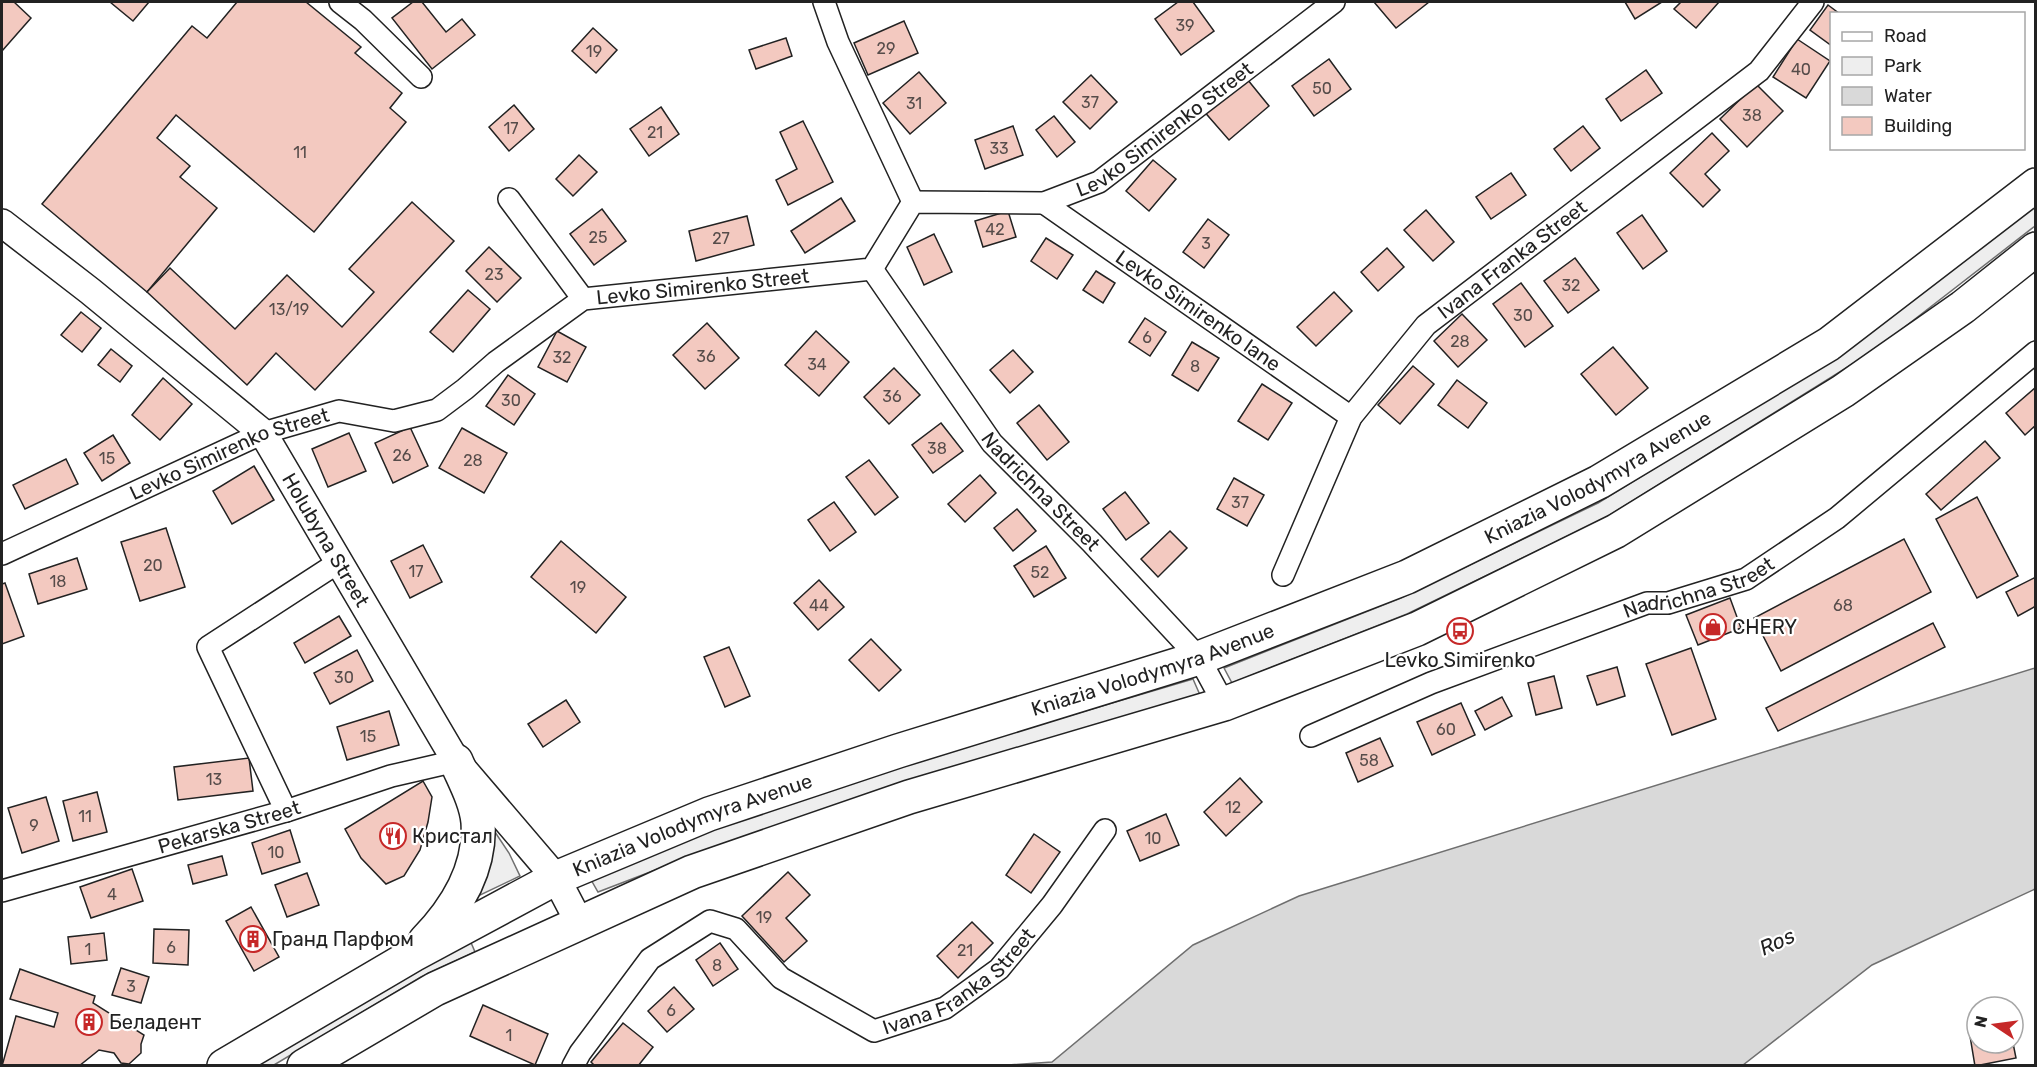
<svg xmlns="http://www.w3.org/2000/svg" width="2037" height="1067" viewBox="0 0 2037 1067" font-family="Rubik,sans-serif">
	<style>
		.green { fill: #eee; stroke: #6f6f6f; stroke-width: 1.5 }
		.water { fill: #d9d9d9; stroke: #6f6f6f; stroke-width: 1.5 }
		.building { fill: #f3c9c0; stroke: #222; stroke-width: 1.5 }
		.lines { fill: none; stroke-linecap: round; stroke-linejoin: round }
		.minor-casing { stroke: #222; stroke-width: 24 }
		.tertiary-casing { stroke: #222; stroke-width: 30 }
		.primary-casing { stroke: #222; stroke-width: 36 }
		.minor { stroke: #fff; stroke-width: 21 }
		.tertiary { stroke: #fff; stroke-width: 27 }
		.primary { stroke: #fff; stroke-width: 33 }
		.labels { text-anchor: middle; stroke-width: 4.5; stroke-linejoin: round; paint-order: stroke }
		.number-label { font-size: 16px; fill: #564c4a }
		.street-label { font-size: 20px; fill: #222; stroke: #fff }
		.poi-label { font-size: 20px; fill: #222; stroke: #fff; text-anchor: start }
		.water-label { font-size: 21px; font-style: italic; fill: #222; stroke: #fff }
	</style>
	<rect width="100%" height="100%" fill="#fff"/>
	<!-- green -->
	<g class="green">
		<polygon points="2035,204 2035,226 1875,350 1605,518 1407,614 1232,683 1224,668 1401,598 1598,503 1842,353"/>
		<polygon points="1193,679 1200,695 705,851 598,892 590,878 702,833 889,769"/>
		<polygon points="489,823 509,853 520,876 474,898"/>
		<polygon points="469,938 475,952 421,977 274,1065 253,1066"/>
	</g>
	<!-- water -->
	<polygon class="water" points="2035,668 2035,889 1872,965 1743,1065 1008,1065 1052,1062 1193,945 1299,896"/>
	<!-- building -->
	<g class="building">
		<polygon points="2,2 14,2 31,18 2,51"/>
		<polygon points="110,2 149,2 133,21"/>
		<polygon points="237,2 306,2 361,47 355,53 402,93 390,108 406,122 314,232 176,115 157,138 190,166 180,177 217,208 147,292 42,204 192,26 207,38"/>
		<polygon points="413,2 422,2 446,32 462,19 475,35 432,69 392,18"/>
		<polygon points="1178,2 1193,2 1214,31 1181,55 1155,19"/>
		<polygon points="1374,2 1429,2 1396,28"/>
		<polygon points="1625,2 1662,2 1635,19"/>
		<polygon points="1681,2 1719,2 1696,28 1674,9"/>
		<polygon points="1828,5 1840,14 1832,14 1832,46 1810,30"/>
		<polygon points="904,21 918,53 868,75 854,43"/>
		<polygon points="593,28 617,50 596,73 572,51"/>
		<polygon points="786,38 792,56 756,69 749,50"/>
		<polygon points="1797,39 1830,61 1806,98 1773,77"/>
		<polygon points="1329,59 1351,89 1314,116 1292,86"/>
		<polygon points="1646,70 1662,93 1621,121 1606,99"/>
		<polygon points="919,72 946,103 910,134 883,103"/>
		<polygon points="1243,74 1269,106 1229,140 1202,109"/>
		<polygon points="1091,75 1117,102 1090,129 1063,102"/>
		<polygon points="1756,84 1783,111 1747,147 1720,119"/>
		<polygon points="514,105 534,129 509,151 489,127"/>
		<polygon points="661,107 679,134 649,156 630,129"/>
		<polygon points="1054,116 1075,142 1057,157 1036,130"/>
		<polygon points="803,121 833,182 788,205 776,180 797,169 780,132"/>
		<polygon points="1013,126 1023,155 985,169 975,140"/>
		<polygon points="1583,126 1600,148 1571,171 1554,149"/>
		<polygon points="1712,133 1729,151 1705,174 1720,190 1703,207 1670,173"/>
		<polygon points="579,155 597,172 573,196 556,179"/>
		<polygon points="1153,160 1176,179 1149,211 1126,191"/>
		<polygon points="1511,173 1526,195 1491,219 1476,197"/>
		<polygon points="841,198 855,221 805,253 791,231"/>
		<polygon points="412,202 454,241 315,390 276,353 247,385 147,292 170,268 235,329 287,275 342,327 374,292 349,269"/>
		<polygon points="602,209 626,241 594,265 570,234"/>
		<polygon points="1426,210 1454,242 1433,261 1404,230"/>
		<polygon points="1008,211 1016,237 983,247 975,221"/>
		<polygon points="1642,215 1667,251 1643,269 1617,233"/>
		<polygon points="747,216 754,245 696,261 689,231"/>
		<polygon points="1208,219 1229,235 1204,268 1183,252"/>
		<polygon points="934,234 952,272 924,285 907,247"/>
		<polygon points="1046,238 1073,255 1057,279 1031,261"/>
		<polygon points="489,247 521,278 497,302 466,271"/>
		<polygon points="1387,248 1404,267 1378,291 1361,272"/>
		<polygon points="1575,258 1599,290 1568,313 1544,281"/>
		<polygon points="1096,271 1115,283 1103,303 1083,290"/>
		<polygon points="1521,283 1553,326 1525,347 1493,304"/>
		<polygon points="468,290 490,309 453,352 430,332"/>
		<polygon points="1334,292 1352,311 1316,346 1297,327"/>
		<polygon points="81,312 101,328 82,352 61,335"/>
		<polygon points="1462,314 1487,340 1458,367 1434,341"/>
		<polygon points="1145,318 1166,332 1150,356 1129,342"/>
		<polygon points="707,323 739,358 705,389 673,355"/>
		<polygon points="557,331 586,347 567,382 538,367"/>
		<polygon points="816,331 849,362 819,396 785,365"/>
		<polygon points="1192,342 1219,358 1198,391 1172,375"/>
		<polygon points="1613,347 1648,388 1616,415 1581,374"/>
		<polygon points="111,349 132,366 120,382 98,365"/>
		<polygon points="1013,350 1033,372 1010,393 990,370"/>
		<polygon points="1413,366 1434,384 1400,424 1378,405"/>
		<polygon points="894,368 920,395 889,424 864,397"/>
		<polygon points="508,375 535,394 514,425 486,406"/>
		<polygon points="163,378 192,404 160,440 132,415"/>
		<polygon points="1457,380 1487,403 1468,428 1438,405"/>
		<polygon points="1262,384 1292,403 1268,440 1238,421"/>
		<polygon points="2036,387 2036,425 2025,435 2006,413"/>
		<polygon points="1039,405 1069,442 1047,460 1017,423"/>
		<polygon points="941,423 963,451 933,473 912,445"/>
		<polygon points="410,427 428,466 393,483 375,443"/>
		<polygon points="462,428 507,453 484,493 439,468"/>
		<polygon points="349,433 366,471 328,487 312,449"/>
		<polygon points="113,435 130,463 102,481 84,453"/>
		<polygon points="1985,441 2000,458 1941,510 1926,494"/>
		<polygon points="66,459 78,484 25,509 13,485"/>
		<polygon points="869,460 898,497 875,515 846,477"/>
		<polygon points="254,466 274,500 232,524 213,491"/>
		<polygon points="980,475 996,493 965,522 948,504"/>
		<polygon points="1234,478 1264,495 1247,526 1217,509"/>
		<polygon points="1125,492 1149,523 1126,540 1103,509"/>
		<polygon points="1977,497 2018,576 1977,598 1936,519"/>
		<polygon points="834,502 856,532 830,551 808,520"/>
		<polygon points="1017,509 1036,531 1013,551 994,528"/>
		<polygon points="166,528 185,587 140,601 121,542"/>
		<polygon points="1170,531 1187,548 1158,577 1141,559"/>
		<polygon points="1904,539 1931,592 1781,671 1754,618"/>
		<polygon points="561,541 626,597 596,633 531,577"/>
		<polygon points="423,545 442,582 410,598 391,561"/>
		<polygon points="1046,546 1066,578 1034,597 1014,566"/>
		<polygon points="77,558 87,589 38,604 29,574"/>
		<polygon points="2036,577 2036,606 2018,616 2006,592"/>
		<polygon points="819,580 844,607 818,630 794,603"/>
		<polygon points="5,583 24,636 2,644 2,584"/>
		<polygon points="1730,598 1741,628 1698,645 1686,615"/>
		<polygon points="339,616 351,636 305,663 294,643"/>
		<polygon points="1933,623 1945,647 1778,731 1766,708"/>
		<polygon points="871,639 901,670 879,691 849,660"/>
		<polygon points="729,647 750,696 725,707 704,657"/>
		<polygon points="1691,648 1716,719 1672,735 1646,664"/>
		<polygon points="357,650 373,681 330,704 314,673"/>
		<polygon points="1617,667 1625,696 1597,705 1587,676"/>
		<polygon points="1554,676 1562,708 1536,715 1528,683"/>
		<polygon points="1502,697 1512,716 1485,730 1475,711"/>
		<polygon points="566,700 580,722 543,747 528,724"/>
		<polygon points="1461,703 1475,735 1432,755 1417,722"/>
		<polygon points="389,711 399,745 347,760 337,727"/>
		<polygon points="1380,738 1393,766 1358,782 1346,753"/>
		<polygon points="249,758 253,791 178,800 174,767"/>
		<polygon points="1240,778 1262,802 1226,836 1204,812"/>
		<polygon points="423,781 432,797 428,822 420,850 404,876 386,884 361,858 345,829"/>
		<polygon points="97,792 107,832 73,841 63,801"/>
		<polygon points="46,797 59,841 22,853 8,808"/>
		<polygon points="1166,814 1179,845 1140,861 1127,831"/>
		<polygon points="290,830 300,862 262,874 252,843"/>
		<polygon points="1034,834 1060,852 1031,893 1006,875"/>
		<polygon points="222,856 227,875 193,884 188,865"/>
		<polygon points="132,869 143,901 91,918 80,887"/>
		<polygon points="788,872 810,895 786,918 807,941 784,962 742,916"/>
		<polygon points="307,873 319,905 287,917 275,885"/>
		<polygon points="251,907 279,957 254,971 226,921"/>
		<polygon points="972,922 993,943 958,978 937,956"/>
		<polygon points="154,929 189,930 188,965 153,963"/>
		<polygon points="104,933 107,960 71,964 68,937"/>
		<polygon points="720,943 738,969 713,986 696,960"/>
		<polygon points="121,968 149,977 141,1003 112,995"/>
		<polygon points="20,969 95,996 93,1003 144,1035 141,1044 141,1053 129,1064 121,1063 114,1053 99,1050 79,1066 2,1066 16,1016 54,1027 58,1013 10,999"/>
		<polygon points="674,987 694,1009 667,1032 648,1011"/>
		<polygon points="483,1005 548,1034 535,1065 470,1036"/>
		<polygon points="623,1023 653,1047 638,1066 595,1066 591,1062"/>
		<polygon points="1977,1028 1977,1043 2013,1043 2016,1058 1975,1066 1969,1030"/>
	</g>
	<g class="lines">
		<defs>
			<g id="minor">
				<polyline points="340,2 363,20 421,77"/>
				<polyline points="824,2 838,42 913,202"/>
				<polyline points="509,199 583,299"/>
				<path id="s1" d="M1044,203l307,214"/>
				<path id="s2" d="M872,269l120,174 100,100 107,115 25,46"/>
				<path id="s3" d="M2,554l261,-121 76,-22 55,10 43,-11 28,-21 31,-27 87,-63 289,-30 41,-67 131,1 55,-21 235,-180"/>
				<path id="s4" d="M1283,575l68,-158 75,-92 333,-254 54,-69"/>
				<path id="s5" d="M1311,736l120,-53 216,-80h21l78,-24 91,-61 199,-166"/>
				<polyline points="286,811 208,647 339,562"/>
				<path id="s6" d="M2,891l284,-80 105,-35 65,-15"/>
				<path id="s7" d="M573,1066l7,-13 70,-94 60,-38 26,8 45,49 93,53 71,-23 54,-39 53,-64 53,-75"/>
			</g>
			<g id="tertiary">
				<path id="s8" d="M2,223l88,68 173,142 193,328 100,117 23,44"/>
			</g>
			<g id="primary">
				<path d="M425,941c31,-32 56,-73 53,-119 -2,-21 -14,-42 -22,-61"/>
				<path id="s9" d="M224,1066l189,-111 143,-77 153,-64 189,-63 301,-93 208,-81 192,-95 230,-138 207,-159"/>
				<polyline points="304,1066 435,989 692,872 909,797 1224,704 1417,629 1616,531 1843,391 1963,307 2036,249"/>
			</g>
		</defs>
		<!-- minor casing -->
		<use href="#minor" class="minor-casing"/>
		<!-- tertiary casing -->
		<use href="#tertiary" class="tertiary-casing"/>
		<!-- primary casing -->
		<use href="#primary" class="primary-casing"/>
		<!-- minor -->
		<use href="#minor" class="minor"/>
		<!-- tertiary -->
		<use href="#tertiary" class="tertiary"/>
		<!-- primary -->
		<use href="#primary" class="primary"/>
	</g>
	<!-- icons -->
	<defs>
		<symbol id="shop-ring" viewBox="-11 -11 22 22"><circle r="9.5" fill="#fff" stroke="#c62828" stroke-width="1.5"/><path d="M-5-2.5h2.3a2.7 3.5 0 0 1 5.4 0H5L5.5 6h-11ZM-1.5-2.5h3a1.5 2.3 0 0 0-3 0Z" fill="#c62828"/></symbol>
		<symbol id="bus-ring" viewBox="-11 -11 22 22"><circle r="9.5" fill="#fff" stroke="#c62828" stroke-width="1.5"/><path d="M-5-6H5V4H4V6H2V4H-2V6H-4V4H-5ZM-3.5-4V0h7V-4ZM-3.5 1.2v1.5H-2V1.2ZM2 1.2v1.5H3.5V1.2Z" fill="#c62828"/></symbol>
		<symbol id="restaurant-ring" viewBox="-11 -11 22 22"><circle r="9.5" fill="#fff" stroke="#c62828" stroke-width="1.5"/><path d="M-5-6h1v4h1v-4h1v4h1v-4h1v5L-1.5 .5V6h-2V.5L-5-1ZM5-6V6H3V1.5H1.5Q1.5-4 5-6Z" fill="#c62828"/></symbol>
		<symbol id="building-ring" viewBox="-11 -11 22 22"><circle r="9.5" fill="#fff" stroke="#c62828" stroke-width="1.5"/><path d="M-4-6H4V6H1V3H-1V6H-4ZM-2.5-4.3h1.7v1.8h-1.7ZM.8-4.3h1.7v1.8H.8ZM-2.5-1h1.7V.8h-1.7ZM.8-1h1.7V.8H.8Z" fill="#c62828"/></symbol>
	</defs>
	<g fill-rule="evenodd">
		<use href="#shop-ring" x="1698" y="612" width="30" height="30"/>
		<use href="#bus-ring" x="1445" y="616" width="30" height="30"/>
		<use href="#restaurant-ring" x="378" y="821" width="30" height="30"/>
		<use href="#building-ring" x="238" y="924" width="30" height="30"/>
		<use href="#building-ring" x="74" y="1007" width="30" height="30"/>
	</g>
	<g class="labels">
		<!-- number labels -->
		<g class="number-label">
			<text x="1185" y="31">39</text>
			<text x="886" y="54">29</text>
			<text x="594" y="57">19</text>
			<text x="1801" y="75">40</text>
			<text x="1322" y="94">50</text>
			<text x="1090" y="108">37</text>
			<text x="914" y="109">31</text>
			<text x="1752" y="121">38</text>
			<text x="511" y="134">17</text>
			<text x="655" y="138">21</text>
			<text x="999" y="154">33</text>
			<text x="300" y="158">11</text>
			<text x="995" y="235">42</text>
			<text x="598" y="243">25</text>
			<text x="721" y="244">27</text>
			<text x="1206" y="249">3</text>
			<text x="494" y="280">23</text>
			<text x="1571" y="291">32</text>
			<text x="289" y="315">13/19</text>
			<text x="1523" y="321">30</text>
			<text x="1147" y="343">6</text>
			<text x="1460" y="347">28</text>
			<text x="706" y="362">36</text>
			<text x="562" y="363">32</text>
			<text x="817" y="370">34</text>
			<text x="1195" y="372">8</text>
			<text x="892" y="402">36</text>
			<text x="511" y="406">30</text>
			<text x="937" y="454">38</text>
			<text x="402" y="461">26</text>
			<text x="107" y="464">15</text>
			<text x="473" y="466">28</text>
			<text x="1240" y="508">37</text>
			<text x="153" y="571">20</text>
			<text x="416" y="577">17</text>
			<text x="1040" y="578">52</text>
			<text x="58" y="587">18</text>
			<text x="578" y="593">19</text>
			<text x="819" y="611">44</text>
			<text x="1843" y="611">68</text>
			<text x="344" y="683">30</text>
			<text x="1446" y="735">60</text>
			<text x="368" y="742">15</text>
			<text x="1369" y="766">58</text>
			<text x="214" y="785">13</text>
			<text x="1233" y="813">12</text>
			<text x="85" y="822">11</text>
			<text x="34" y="831">9</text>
			<text x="1153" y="844">10</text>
			<text x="276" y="858">10</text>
			<text x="112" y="900">4</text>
			<text x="764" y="923">19</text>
			<text x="171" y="953">6</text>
			<text x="88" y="955">1</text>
			<text x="965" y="956">21</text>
			<text x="717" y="971">8</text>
			<text x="131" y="992">3</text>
			<text x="671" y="1016">6</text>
			<text x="509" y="1041">1</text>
		</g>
		<!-- street labels -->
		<g class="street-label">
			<text dy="7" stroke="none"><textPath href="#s3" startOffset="1293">Levko Simirenko Street</textPath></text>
			<text dy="7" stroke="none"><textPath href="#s4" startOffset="399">Ivana Franka Street</textPath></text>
			<text dy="7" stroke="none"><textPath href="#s3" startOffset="771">Levko Simirenko Street</textPath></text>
			<text dy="7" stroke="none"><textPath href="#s1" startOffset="188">Levko Simirenko lane</textPath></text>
			<text dy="7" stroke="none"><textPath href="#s3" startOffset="249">Levko Simirenko Street</textPath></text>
			<text dy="7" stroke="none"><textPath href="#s9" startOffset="1500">Kniazia Volodymyra Avenue</textPath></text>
			<text dy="7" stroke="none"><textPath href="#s2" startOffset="280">Nadrichna Street</textPath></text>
			<text dy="7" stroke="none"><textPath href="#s8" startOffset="459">Holubyna Street</textPath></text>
			<text dy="7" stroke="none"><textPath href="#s5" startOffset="416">Nadrichna Street</textPath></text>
			<text dy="7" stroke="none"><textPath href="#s9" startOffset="1014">Kniazia Volodymyra Avenue</textPath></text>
			<text dy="7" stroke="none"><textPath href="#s6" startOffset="236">Pekarska Street</textPath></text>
			<text dy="7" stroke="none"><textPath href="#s9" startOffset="528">Kniazia Volodymyra Avenue</textPath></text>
			<text dy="7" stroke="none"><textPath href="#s7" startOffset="504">Ivana Franka Street</textPath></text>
		</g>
		<!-- poi labels -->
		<g class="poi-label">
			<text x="1732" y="634">CHERY</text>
			<text x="1460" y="667" text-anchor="middle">Levko Simirenko</text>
			<text x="412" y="843">Кристал</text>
			<text x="272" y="946">Гранд Парфюм</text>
			<text x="109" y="1029">Беладент</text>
		</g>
		<!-- water labels -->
		<g class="water-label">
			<text transform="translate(1777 942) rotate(-25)" y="7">Ros</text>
		</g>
	</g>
	<!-- border -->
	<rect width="2037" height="1067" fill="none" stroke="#222222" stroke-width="6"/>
	<!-- legend -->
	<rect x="1830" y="12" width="195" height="138" fill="#ffffff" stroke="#a7a7a7" stroke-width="1.5"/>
	<rect x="1842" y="32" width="30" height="9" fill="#ffffff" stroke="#a7a7a7" stroke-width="1.5"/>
	<text x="1884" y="42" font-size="18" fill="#222222">Road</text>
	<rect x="1842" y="57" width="30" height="18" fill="#eeeeee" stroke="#a7a7a7" stroke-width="1.5"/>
	<text x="1884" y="72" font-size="18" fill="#222222">Park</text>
	<rect x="1842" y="87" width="30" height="18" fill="#d9d9d9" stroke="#a7a7a7" stroke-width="1.5"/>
	<text x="1884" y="102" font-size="18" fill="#222222">Water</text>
	<rect x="1842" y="117" width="30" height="18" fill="#f3c9c0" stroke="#a7a7a7" stroke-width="1.5"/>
	<text x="1884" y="132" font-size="18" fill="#222222">Building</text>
	<!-- north arrow -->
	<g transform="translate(1995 1025) rotate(283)"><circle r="28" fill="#ffffff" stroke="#a7a7a7" stroke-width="1.5"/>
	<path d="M0-4.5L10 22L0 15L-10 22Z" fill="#c62828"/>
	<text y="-9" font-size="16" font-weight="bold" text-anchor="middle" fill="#222222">N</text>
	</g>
</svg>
